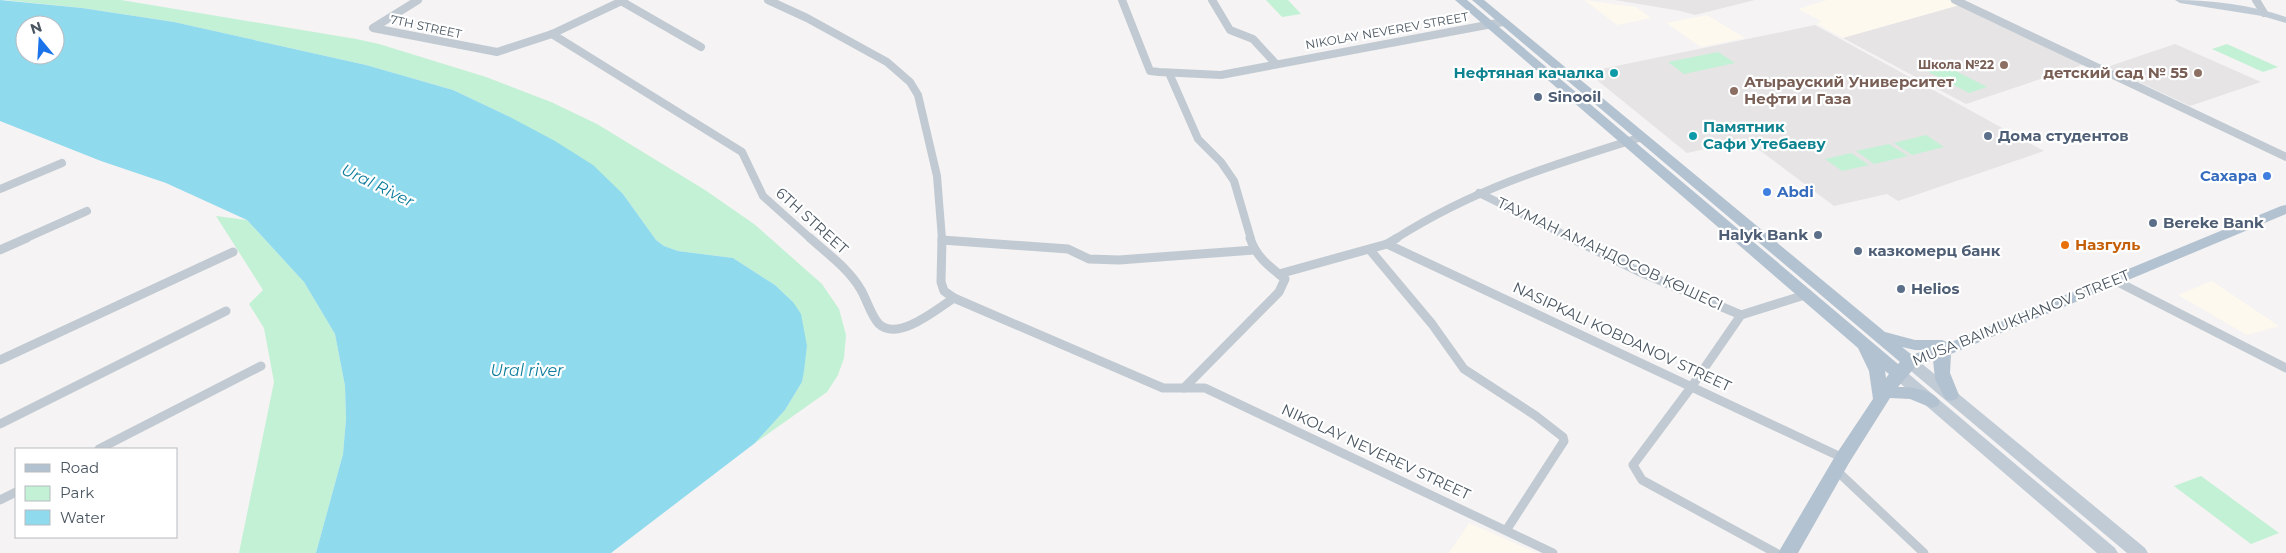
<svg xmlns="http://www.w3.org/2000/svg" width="2286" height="553" viewBox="0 0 2286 553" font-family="Montserrat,sans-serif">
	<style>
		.commercial { fill: #fdf9ef }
		.education { fill: #e6e4e5 }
		.green { fill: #c3f1d5 }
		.water { fill: #90daee; fill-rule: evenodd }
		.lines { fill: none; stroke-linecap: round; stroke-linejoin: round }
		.street-far1 { stroke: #c1cad2; stroke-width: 8 }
		.street { stroke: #c1cad2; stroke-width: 9 }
		.secondary { fill: #c1cbd6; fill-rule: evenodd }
		.primary { fill: #b3c2d1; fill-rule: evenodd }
		.education-dot { fill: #8d6e63; stroke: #fff; stroke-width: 2 }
		.culture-dot { fill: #0f9aa8; stroke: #fff; stroke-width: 2 }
		.service-dot { fill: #5c6f8a; stroke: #fff; stroke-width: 2 }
		.shop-dot { fill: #3f7fe0; stroke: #fff; stroke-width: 2 }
		.food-dot { fill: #e8710a; stroke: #fff; stroke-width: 2 }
		.labels { text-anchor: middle; stroke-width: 4.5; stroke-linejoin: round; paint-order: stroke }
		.far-street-label { font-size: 12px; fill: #4a5661; stroke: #fff }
		.far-education-label { font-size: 12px; font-weight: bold; fill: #785e54; stroke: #fff; text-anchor: end }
		.culture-label { font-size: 15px; font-weight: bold; fill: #0d838f; stroke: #fff; text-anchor: end }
		.education-label { font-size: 15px; font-weight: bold; fill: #785e54; stroke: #fff; text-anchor: end }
		.service-label { font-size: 15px; font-weight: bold; fill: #4e5e75; stroke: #fff; text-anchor: start }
		.shop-label { font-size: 15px; font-weight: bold; fill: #366cbe; stroke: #fff; text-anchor: end }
		.street-label { font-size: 15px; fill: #4a5661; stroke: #fff }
		.food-label { font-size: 15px; font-weight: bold; fill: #c56008; stroke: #fff; text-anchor: start }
		.water-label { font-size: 16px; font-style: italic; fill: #0c7c9b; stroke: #fff }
	</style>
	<rect width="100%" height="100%" fill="#f5f3f3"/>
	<!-- commercial -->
	<g class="commercial">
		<polygon points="1584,0 1636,7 1651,18 1617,25"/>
		<polygon points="1827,0 1948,0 1960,5 1843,38 1817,24 1821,21 1798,9"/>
		<polygon points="1707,15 1745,38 1701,47 1666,23"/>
		<polygon points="2212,281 2279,326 2247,335 2178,295"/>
		<polygon points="1469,523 1537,553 1449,553"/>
	</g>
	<!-- education -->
	<g class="education">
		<polygon points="1615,0 1755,0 1695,15 1681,11"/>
		<polygon points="1960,5 2085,64 1966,104 1843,38"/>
		<polygon points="1815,25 2044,151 1898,201 1887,194 1834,206 1746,140 1687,153 1587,72"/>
		<polygon points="2175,44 2261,82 2190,106 2107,67"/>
	</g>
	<!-- green -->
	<g class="green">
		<polygon points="5,0 121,0 356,39 379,44 486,77 551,102 597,124 705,190 754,224 822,284 839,309 846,335 844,358 838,375 827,392 755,443 785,410 802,382 807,346 793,302 775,285 733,258 678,251 664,246 656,240 623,194 508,116 453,90 366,65 174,22 82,8"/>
		<polygon points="1266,0 1288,0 1301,14 1282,17"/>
		<polygon points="2227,44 2278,67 2263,72 2212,49"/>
		<polygon points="1718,52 1735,63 1684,74 1668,62"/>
		<polygon points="1938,62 1987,87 1969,93 1921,68"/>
		<polygon points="1926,135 1944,147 1912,155 1894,143"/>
		<polygon points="1889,144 1908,156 1874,164 1856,151"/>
		<polygon points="1851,153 1869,165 1842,171 1825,159"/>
		<polygon points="216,216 247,220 304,282 335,334 345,386 346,419 343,454 316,553 239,553 274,382 264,328 249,304 263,290"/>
		<polygon points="2201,476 2279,533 2251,544 2174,486"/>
	</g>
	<!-- water -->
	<path class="water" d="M0,0l82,8 92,14 192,43 87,25 55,26 47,25 38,24 30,29 33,46 8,6 14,5 55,7 42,27 18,17 8,12 6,32 -3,25 -2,11 -17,28 -30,33 -144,110h-295l27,-99 3,-35 -1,-33 -10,-52 -31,-52 -57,-62 -81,-37 -65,-22 -101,-40zM25,25h30v30h-30z"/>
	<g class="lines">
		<!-- street-far1 -->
		<g class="street-far1">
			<polyline points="418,0 373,28 497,52 552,34 624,0"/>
			<polyline points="768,0 807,18 887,62 910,82 918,95 937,176 942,239"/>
			<polyline points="1122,0 1150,71 1159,72 1221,75 1503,22"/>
			<polyline points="1212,0 1230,30 1253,39 1276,64"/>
			<polyline points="1955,0 2286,157"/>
			<polyline points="2256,0 2264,13"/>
			<polyline points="621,1 701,47"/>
			<polyline points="552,34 742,152 763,196 811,239"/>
			<polyline points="1169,73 1198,139 1221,162 1234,181 1251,239"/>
			<polyline points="0,189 62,163"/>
			<polyline points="1479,193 1573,239"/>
			<polyline points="24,239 87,211"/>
			<path d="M1395,239c80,-51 157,-74 247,-102"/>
		</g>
		<!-- street -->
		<g class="street">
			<path d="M810,238c18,16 39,31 51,52 6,10 10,26 18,34 19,18 58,-15 75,-26"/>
			<polyline points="942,238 941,282 944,291 954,298 1163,388 1205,388 1553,553"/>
			<polyline points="1571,238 1638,271 1741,315"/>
			<polyline points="942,240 1068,249 1089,259 1119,260 1254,250"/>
			<polyline points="1387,244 1843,458"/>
			<polyline points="0,250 27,238"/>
			<polyline points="1370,250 1432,324 1464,369 1536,416 1563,437 1564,441 1507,529"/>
			<polyline points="1279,274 1387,244 1397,238"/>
			<polyline points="2114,280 2286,368"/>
			<polyline points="1741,315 1692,386 1633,465 1642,480 1776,553"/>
			<polyline points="1741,315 1808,294"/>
			<polyline points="0,360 233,252"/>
			<path d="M1184,388l95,-96 6,-13c-15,-12 -29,-22 -35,-41"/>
			<polyline points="0,424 226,311"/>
			<polyline points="99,449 261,366"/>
			<polyline points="1836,470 1924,553"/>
			<polyline points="0,500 16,492"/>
		</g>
		<!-- secondary -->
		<g class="secondary">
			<path d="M2175,0c37,0 76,5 111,17v6l-24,-7 -82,-13z"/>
			<polygon points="1910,357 1915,358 2145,548 2148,553 2127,553 1905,366 1903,362 1905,358"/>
			<polygon points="1899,369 1904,370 2115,548 2118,553 2097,553 1894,378 1891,374 1894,370"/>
		</g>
		<!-- primary -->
		<path class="primary" d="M1455,0h12l431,364 2,-2 -428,-362h12l401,332 30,8h27l7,3 332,-137 5,-1v9l-335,140 -1,19 9,22 -2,4 -6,2 -6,-2 -10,-20 -2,-19 -17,6 -18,21c13,0 35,2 42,15l-2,4 -6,2 -22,-9 -20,-1 -41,65 -51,90h-20l59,-100 36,-54 -4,-28 -11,-23zM1902,347l13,3h11l-14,5zM1885,371l4,3 -3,4z"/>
	</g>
	<!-- markers -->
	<g class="education-dot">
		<circle cx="2004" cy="65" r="5"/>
		<circle cx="2198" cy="73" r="5"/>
		<circle cx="1734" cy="91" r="5"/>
	</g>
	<g class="culture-dot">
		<circle cx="1614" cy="73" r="5"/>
		<circle cx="1693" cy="136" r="5"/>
	</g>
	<g class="service-dot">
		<circle cx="1538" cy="97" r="5"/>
		<circle cx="1988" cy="136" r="5"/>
		<circle cx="2153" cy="223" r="5"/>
		<circle cx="1818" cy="235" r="5"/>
		<circle cx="1858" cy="251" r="5"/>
		<circle cx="1901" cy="289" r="5"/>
	</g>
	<g class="shop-dot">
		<circle cx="2267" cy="176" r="5"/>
		<circle cx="1767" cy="192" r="5"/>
	</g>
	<circle class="food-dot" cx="2065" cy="245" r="5"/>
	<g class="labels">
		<!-- far-street labels -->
		<g class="far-street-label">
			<text transform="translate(426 27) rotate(12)" y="4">7TH STREET</text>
			<text transform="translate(1387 31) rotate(-10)" y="4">NIKOLAY NEVEREV STREET</text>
		</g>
		<!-- far-education labels -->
		<g class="far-education-label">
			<text x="1994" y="69">Школа №22</text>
		</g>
		<!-- culture labels -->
		<g class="culture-label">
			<text x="1604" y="78">Нефтяная качалка</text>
			<text x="1703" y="132" text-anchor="start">Памятник<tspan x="1703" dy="17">Сафи Утебаеву</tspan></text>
		</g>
		<!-- education labels -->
		<g class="education-label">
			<text x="2188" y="78">детский сад № 55</text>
			<text x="1744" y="87" text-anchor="start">Атырауский Университет<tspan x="1744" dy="17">Нефти и Газа</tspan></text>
		</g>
		<!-- service labels -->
		<g class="service-label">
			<text x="1548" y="102">Sinooil</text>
			<text x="1998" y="141">Дома студентов</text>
			<text x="2163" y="228">Bereke Bank</text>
			<text x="1808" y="240" text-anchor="end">Halyk Bank</text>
			<text x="1868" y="256">казкомерц банк</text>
			<text x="1911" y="294">Helios</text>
		</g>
		<!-- shop labels -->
		<g class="shop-label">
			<text x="2257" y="181">Сахара</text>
			<text x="1777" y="197" text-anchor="start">Abdi</text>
		</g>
		<!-- street labels -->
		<g class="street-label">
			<text transform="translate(812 221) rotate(42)" y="5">6TH STREET</text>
			<text transform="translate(1610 254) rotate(25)" y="5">ТАУМАН АМАНДОСОВ КӨШЕСІ</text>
			<text transform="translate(2021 318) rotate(-22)" y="5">MUSA BAIMUKHANOV STREET</text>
			<text transform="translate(1622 337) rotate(25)" y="5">NASIPKALI KOBDANOV STREET</text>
			<text transform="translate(1376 452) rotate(25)" y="5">NIKOLAY NEVEREV STREET</text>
		</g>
		<!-- food labels -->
		<g class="food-label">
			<text x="2075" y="250">Назгуль</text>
		</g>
		<!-- water labels -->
		<g class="water-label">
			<text transform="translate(378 185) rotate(26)" y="6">Ural River</text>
			<text x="527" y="376">Ural river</text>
		</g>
	</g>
	<!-- legend -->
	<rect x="15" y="448" width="162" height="90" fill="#ffffff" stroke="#b7bbc0"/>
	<rect x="25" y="464" width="25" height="8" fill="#b3c2d1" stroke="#b7bbc0"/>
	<text x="60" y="473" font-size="15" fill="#4a5661">Road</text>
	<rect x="25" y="486" width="25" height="15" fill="#c3f1d5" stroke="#b7bbc0"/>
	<text x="60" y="498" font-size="15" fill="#4a5661">Park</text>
	<rect x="25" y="510" width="25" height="15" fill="#90daee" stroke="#b7bbc0"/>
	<text x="60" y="523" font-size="15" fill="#4a5661">Water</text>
	<!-- north arrow -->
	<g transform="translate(40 40) rotate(342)"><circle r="24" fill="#ffffff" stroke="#b7bbc0"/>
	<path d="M0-4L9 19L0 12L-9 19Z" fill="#1a73e8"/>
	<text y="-8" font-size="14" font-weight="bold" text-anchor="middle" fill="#4a5661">N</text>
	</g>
</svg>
